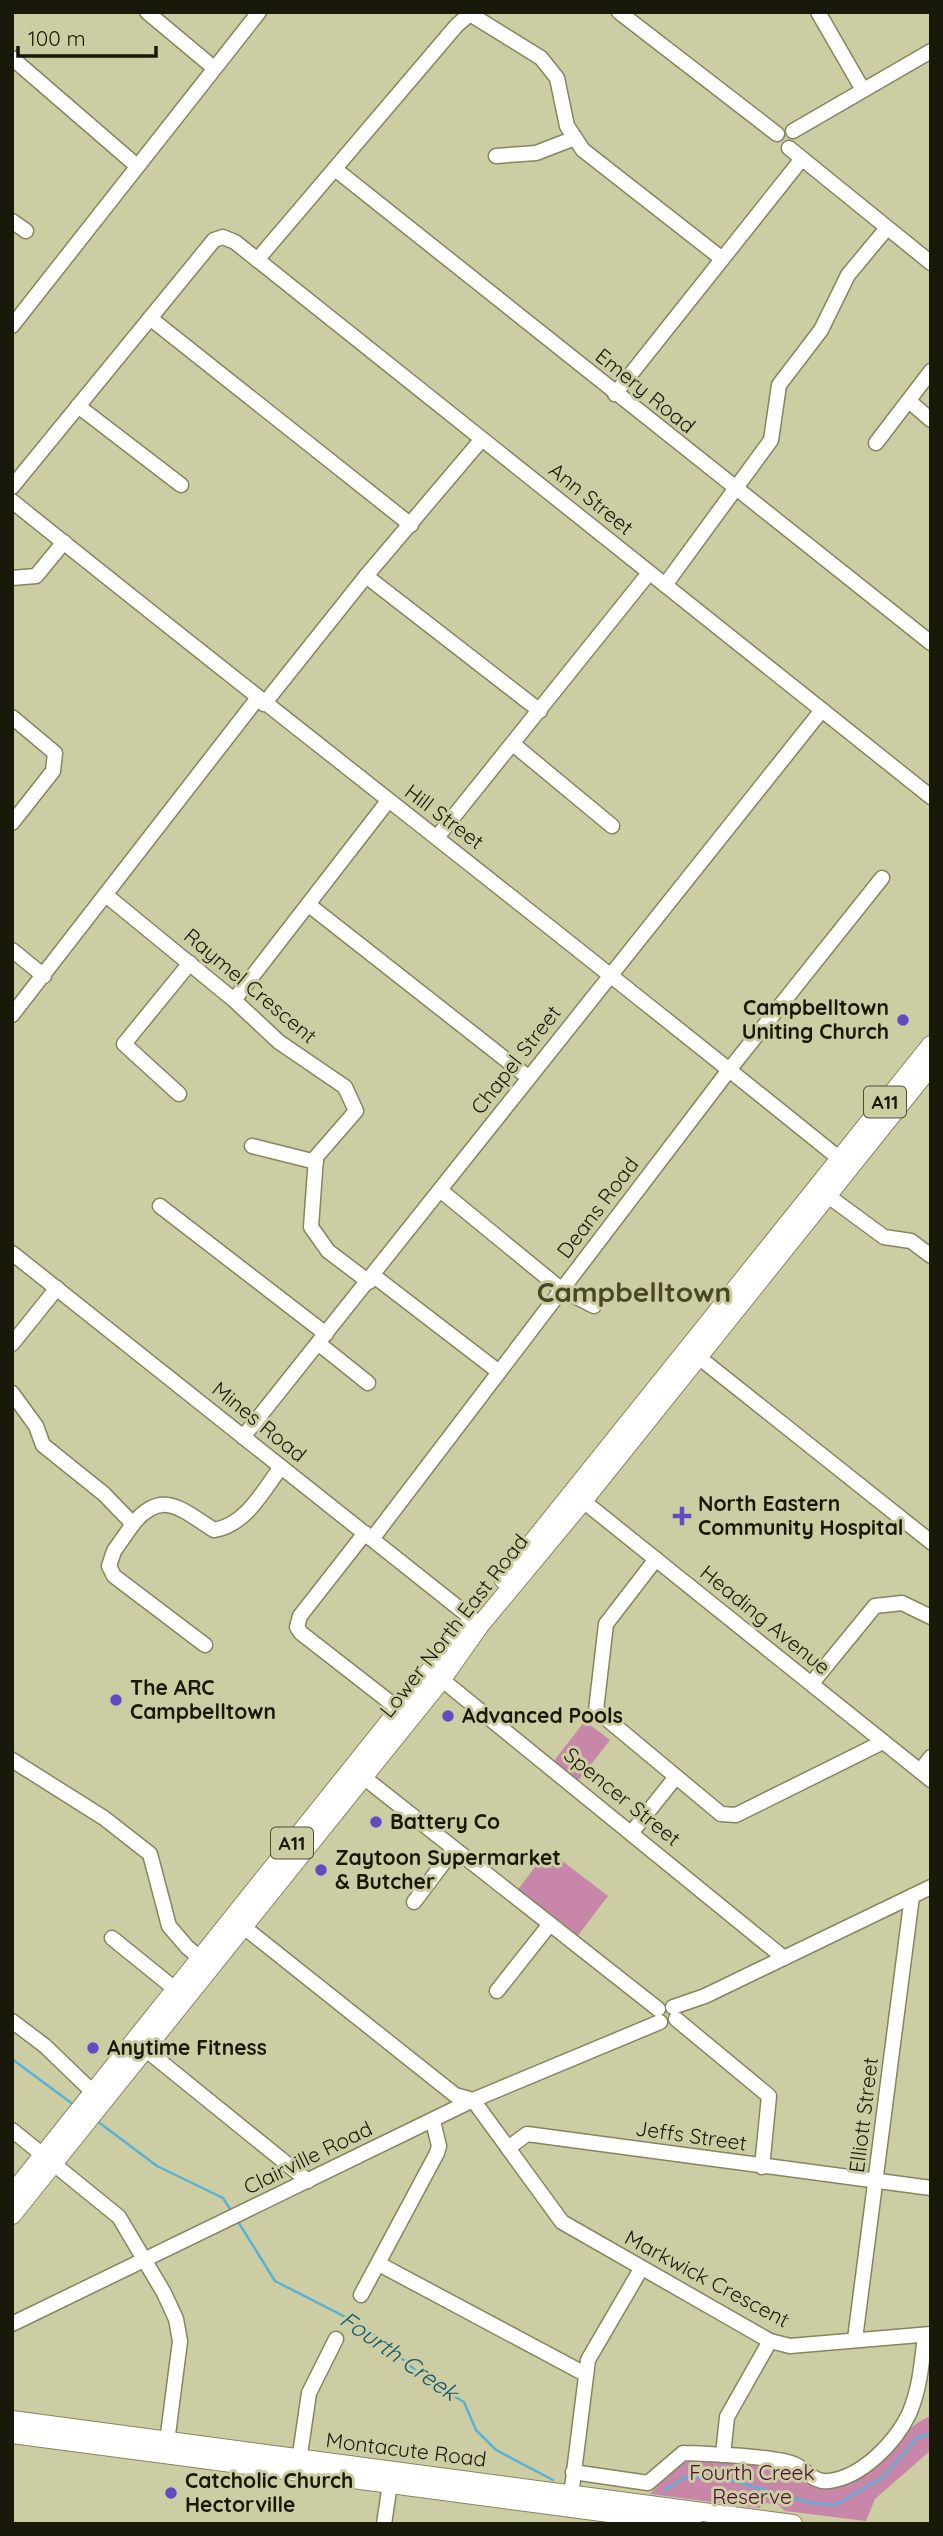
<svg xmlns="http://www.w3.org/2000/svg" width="943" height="2536" viewBox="0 0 943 2536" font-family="Quicksand,sans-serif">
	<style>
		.green { fill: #c886a8 }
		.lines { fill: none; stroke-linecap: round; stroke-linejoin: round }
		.stream { stroke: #59b2d6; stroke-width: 2.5 }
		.minor-casing { stroke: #85855e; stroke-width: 17 }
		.major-casing { stroke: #85855e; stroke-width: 20 }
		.minor { stroke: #fff; stroke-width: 14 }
		.major { stroke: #fff; stroke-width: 18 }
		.poi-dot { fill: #624ac3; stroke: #cdcda4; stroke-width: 2.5 }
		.labels { text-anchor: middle; stroke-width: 6; stroke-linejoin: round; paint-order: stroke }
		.shield { fill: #cdcda4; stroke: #4f4f38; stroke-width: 2 }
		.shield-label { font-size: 19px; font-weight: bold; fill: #191909 }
		.street-label { font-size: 21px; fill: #191909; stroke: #cdcda4 }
		.poi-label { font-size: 21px; font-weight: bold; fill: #191909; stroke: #cdcda4; text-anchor: start }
		.park-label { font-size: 21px; fill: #4a0a32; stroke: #cdcda4 }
		.water-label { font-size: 23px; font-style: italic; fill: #135a73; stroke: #cdcda4 }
		.district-label { font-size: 28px; font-weight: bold; fill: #4a4924; stroke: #cdcda4 }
	</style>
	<rect width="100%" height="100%" fill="#cdcda4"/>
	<!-- green -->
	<g class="green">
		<polygon points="585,1721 610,1740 578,1781 553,1762"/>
		<polygon points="548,1850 608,1896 576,1938 516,1892"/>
		<path d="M931,2416v34l-56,49 -9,22 -81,-10 -6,-6 -12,-2 -8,5 -109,-14c10,-10 20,-23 31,-30 15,-8 95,-3 111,6 17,9 26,22 48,16 47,-11 55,-58 91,-70z"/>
	</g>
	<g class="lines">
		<!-- stream -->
		<g class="stream">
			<polyline points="12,2059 74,2105"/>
			<polyline points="97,2121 157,2166 223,2198 232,2212"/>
			<polyline points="237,2220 275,2281 365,2327 428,2381 464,2402 476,2430 496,2450 553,2480"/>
			<polyline points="665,2490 683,2478 716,2476 811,2503 835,2505 883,2477 917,2438 931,2433"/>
		</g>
		<defs>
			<g id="minor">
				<polyline points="147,12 214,68"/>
				<polyline points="619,12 777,134"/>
				<polyline points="818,12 863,90"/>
				<polyline points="12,58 137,166"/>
				<polyline points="793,131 931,51"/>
				<polyline points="789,148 931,263"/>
				<polyline points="496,156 536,153 575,138"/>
				<polyline points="335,169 931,643"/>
				<polyline points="12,221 26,231"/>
				<polyline points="257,260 457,25 470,14 541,58 557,78 567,126 583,150 721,258"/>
				<polyline points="150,318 411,525"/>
				<polyline points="12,326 259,12"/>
				<polyline points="615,394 801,160"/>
				<polyline points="909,401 931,420"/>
				<polyline points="78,406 181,485"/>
				<polyline points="876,443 931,371"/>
				<polyline points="12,487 214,240 223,237 235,242 931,797"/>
				<path d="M12,501c277,223 558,439 834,663"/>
				<polyline points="366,576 540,711"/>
				<polyline points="12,578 36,576 64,542"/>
				<polyline points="665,585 771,440 779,385 821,330 848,275 887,228"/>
				<polyline points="264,704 366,576 482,439"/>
				<polyline points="12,717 55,753 53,771 12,823"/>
				<polyline points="513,744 612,826"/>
				<polyline points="438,836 649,573"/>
				<polyline points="107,896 234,1000 279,1042 345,1087 356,1111 316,1157 311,1227 328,1251 369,1282"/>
				<polyline points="309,905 528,1077"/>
				<polyline points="12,950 44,976"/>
				<polyline points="234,1000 388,801"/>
				<polyline points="12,1015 257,699"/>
				<polyline points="179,1094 124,1044 190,963"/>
				<polyline points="252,1146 316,1162"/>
				<polyline points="440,1190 562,1290 594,1306"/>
				<polyline points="820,1190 884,1237 911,1241 931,1256"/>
				<polyline points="160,1206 326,1334"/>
				<polyline points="12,1253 480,1625"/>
				<polyline points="374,1276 499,1372"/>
				<polyline points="318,1343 368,1383"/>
				<polyline points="12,1344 57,1288"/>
				<polyline points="691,1351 931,1542"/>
				<polyline points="12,1393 36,1426 43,1445 104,1494 133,1524 114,1551 109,1566 114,1576 205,1645"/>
				<polyline points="243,1437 822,710"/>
				<polyline points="577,1496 931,1780"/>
				<path d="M133,1524c29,-36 49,-14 81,6 32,-5 49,-39 67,-63"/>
				<polyline points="365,1533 300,1616 297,1627 301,1633 400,1710"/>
				<polyline points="372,1539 729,1070 882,878"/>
				<polyline points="656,1559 606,1624 596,1710 721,1814 736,1815 883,1742"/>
				<polyline points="435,1674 784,1958"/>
				<polyline points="812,1683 875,1606 902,1603 931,1617"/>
				<polyline points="12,1760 104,1818 150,1854 169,1926 187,1947 207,1964"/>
				<polyline points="920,1771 931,1757"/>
				<polyline points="357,1772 658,2009"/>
				<polyline points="632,1832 675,1778"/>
				<polyline points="414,1902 454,1849"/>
				<polyline points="235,1920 455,2095 473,2100 508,2148 527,2134 931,2188"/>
				<polyline points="112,1938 175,1989"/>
				<polyline points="497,1991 550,1924"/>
				<polyline points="673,2007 705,1996 931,1887"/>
				<polyline points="676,2019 769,2096 762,2167"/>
				<polyline points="12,2021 45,2046 100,2099"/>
				<polyline points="145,2049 308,2181"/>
				<polyline points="12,2130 119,2217 164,2293 176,2319 180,2341 166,2450"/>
				<polyline points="508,2148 562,2222 770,2341 790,2346 931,2334"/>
				<polyline points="379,2264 585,2374"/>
				<polyline points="361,2295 437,2153 439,2146 433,2121"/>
				<polyline points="12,2324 473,2100 660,2022"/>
				<polyline points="855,2339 912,1896"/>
				<polyline points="723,2455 727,2417 770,2341"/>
				<polyline points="298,2468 309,2393 336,2339"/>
				<path d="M573,2472l75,11 35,-30c23,1 96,3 113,12 11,6 18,18 33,16 33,-4 66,-38 80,-67 11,-25 13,-53 16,-79"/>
				<polyline points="570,2504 588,2360 641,2269"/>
				<polyline points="384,2524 391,2477"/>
			</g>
			<g id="major">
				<polyline points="503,1579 931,1045"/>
				<polyline points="12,2194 464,1628"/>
				<polyline points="12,2215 442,1679 480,1625 583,1501 931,1066"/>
				<polyline points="12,2420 793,2524"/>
				<polyline points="12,2434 693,2524"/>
			</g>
		</defs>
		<!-- minor casing -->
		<use href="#minor" class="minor-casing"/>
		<!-- major casing -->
		<use href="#major" class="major-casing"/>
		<!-- minor -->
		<use href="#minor" class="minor"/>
		<!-- major -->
		<use href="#major" class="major"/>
	</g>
	<!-- markers -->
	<g class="poi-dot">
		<circle cx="903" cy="1020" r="7"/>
		<path d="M678.5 1505.5h7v7h7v7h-7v7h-7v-7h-7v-7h7z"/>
		<circle cx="116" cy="1700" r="7"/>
		<circle cx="448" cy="1716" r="7"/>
		<circle cx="376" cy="1822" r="7"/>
		<circle cx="321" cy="1870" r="7"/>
		<circle cx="93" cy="2048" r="7"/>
		<circle cx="171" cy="2493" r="7"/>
	</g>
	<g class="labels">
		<!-- shield labels -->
		<g class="shield">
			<rect x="864" y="1086.5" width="42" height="31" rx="5"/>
			<rect x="271" y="1827.5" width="42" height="31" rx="5"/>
		</g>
		<g class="shield-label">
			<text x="885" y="1109">A11</text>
			<text x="292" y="1850">A11</text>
		</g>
		<!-- street labels -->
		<g class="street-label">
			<text transform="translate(645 391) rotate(39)" y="7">Emery Road</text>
			<text transform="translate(591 499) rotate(39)" y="7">Ann Street</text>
			<text transform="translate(444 817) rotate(37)" y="7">Hill Street</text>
			<text transform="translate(250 986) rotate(40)" y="7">Raymel Crescent</text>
			<text transform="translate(516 1060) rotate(-52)" y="7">Chapel Street</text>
			<text transform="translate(598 1208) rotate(-53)" y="7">Deans Road</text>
			<text transform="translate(259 1422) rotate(39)" y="7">Mines Road</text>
			<text transform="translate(765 1620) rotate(39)" y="7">Heading Avenue</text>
			<text transform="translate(454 1626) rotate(-52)" y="7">Lower North East Road</text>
			<text transform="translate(622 1797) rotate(39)" y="7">Spencer Street</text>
			<text transform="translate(864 2115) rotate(-83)" y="7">Elliott Street</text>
			<text transform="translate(691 2136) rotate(8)" y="7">Jeffs Street</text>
			<text transform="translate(308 2158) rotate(-26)" y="7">Clairville Road</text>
			<text transform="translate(707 2279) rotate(28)" y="7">Markwick Crescent</text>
			<text transform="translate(406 2450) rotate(7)" y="7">Montacute Road</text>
		</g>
		<!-- poi labels -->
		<g class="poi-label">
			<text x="889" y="1015" text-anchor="end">Campbelltown<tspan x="889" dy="24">Uniting Church</tspan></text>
			<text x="698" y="1511">North Eastern<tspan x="698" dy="24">Community Hospital</tspan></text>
			<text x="130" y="1695">The ARC<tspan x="130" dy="24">Campbelltown</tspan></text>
			<text x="462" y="1723">Advanced Pools</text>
			<text x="390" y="1829">Battery Co</text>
			<text x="335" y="1865">Zaytoon Supermarket<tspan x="335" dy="24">&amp; Butcher</tspan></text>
			<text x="107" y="2055">Anytime Fitness</text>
			<text x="185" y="2488">Catcholic Church<tspan x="185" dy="24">Hectorville</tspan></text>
		</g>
		<!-- park labels -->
		<g class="park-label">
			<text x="752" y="2480">Fourth Creek<tspan x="752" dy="24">Reserve</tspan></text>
		</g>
		<!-- water labels -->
		<g class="water-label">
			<text transform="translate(399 2356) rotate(35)" y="8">Fourth Creek</text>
		</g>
		<!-- district labels -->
		<g class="district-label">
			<text x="634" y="1302">Campbelltown</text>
		</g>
	</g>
	<!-- border -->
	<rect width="943" height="2536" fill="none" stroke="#191909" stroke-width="28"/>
	<!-- scale -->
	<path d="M18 46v10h138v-10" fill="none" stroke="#191909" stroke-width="3.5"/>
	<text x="28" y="46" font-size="21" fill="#191909" stroke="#cdcda4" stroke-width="5" paint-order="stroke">100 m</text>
</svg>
